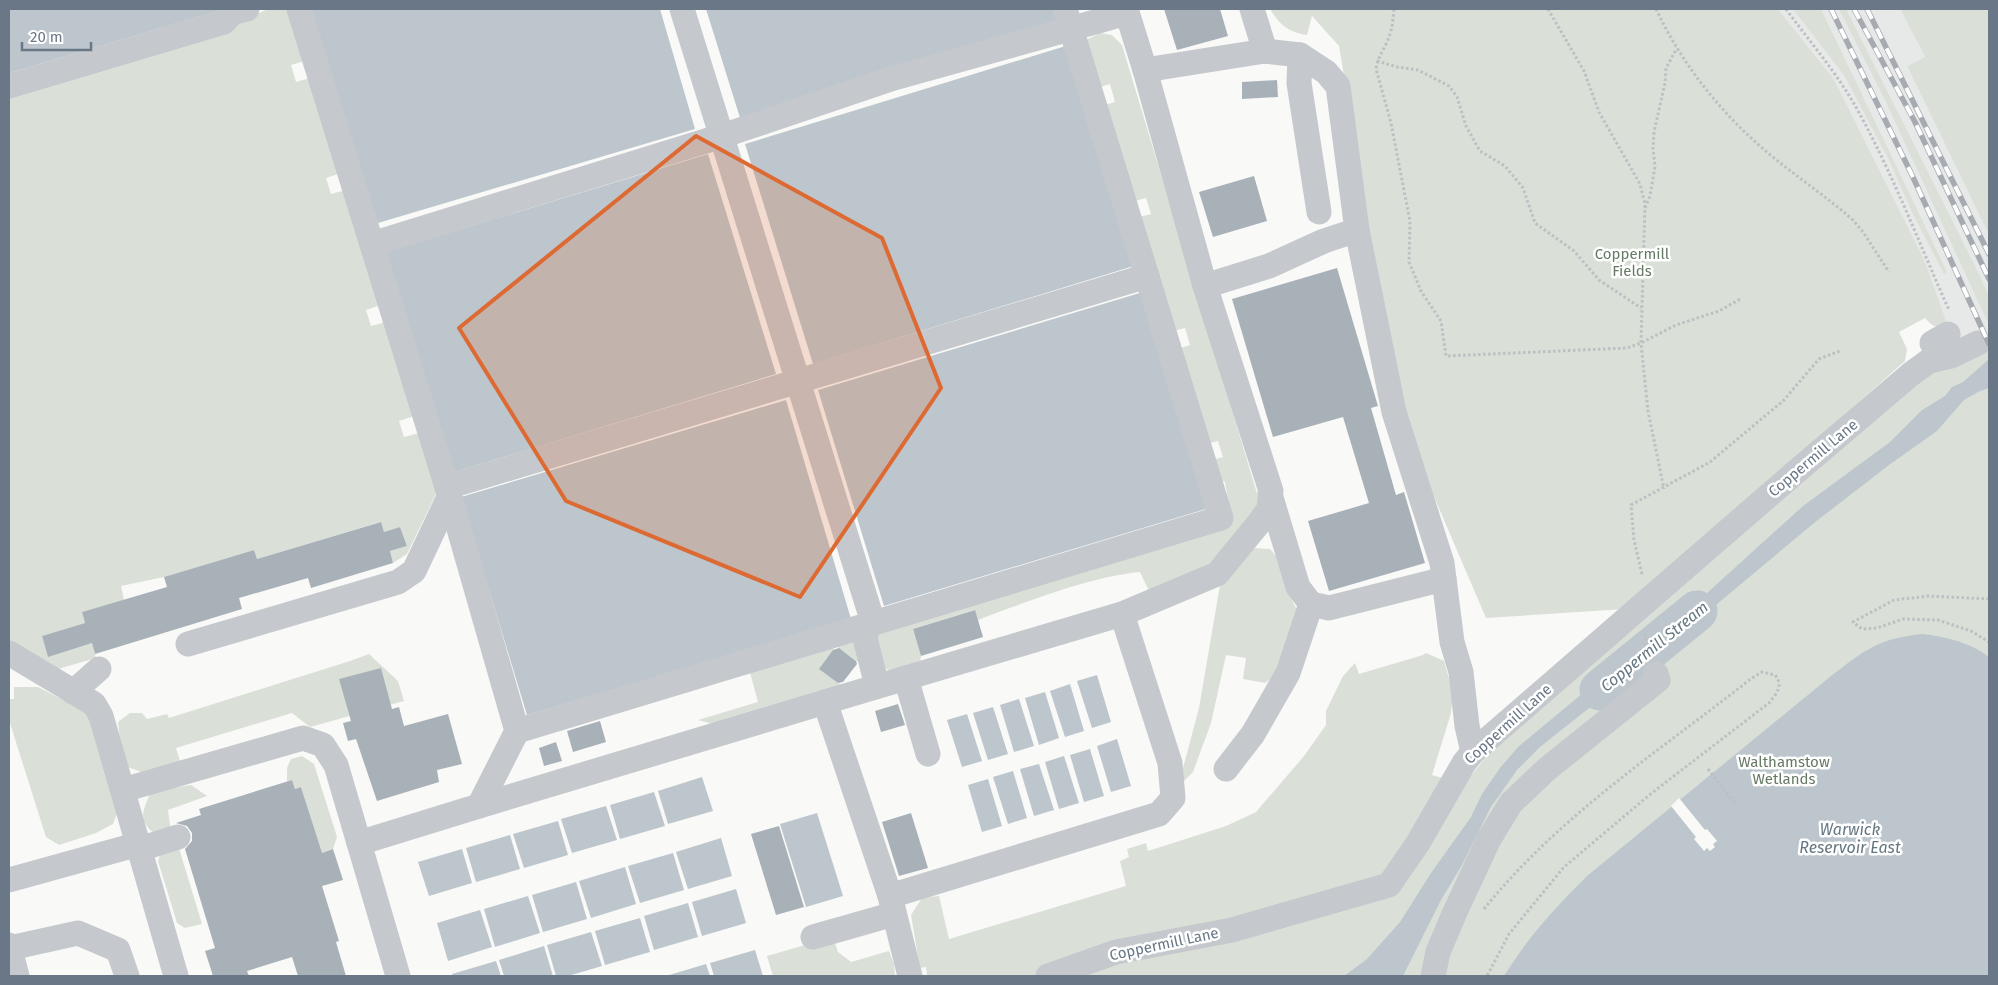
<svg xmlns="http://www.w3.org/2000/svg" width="1998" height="985" viewBox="0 0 1998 985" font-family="'Fira Sans',sans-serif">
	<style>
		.built { fill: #e7e8e8 }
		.green { fill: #dae0d8 }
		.water { fill: #bdc6cc }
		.pier { fill: #f9f9f7 }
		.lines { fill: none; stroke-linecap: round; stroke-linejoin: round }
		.river { stroke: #bdc6cc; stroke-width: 41 }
		.building { fill: #a9b1b8 }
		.path { stroke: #bdbfc2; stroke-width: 3; stroke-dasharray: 2.5 2.5; stroke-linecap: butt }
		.minor { stroke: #c5c8cc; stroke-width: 25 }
		.rail-casing { stroke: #a6abb1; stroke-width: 5.5 }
		.rail { stroke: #fff; stroke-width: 4; stroke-dasharray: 11; stroke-linecap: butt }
		.marked { fill: #dd6933; fill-opacity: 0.2; stroke: #dd6933; stroke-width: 4; stroke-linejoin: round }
		.labels { text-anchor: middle; stroke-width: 5; stroke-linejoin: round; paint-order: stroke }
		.park-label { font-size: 15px; fill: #667964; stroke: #fff }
		.street-label { font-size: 15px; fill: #697787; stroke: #fff }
		.water-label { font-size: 16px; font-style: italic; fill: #657782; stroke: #fff }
	</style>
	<rect width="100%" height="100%" fill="#f9f9f7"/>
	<!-- built -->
	<polygon class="built" points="1778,9 1900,9 1925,57 1907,66 1989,235 1989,370 1952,345 1924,259 1834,79"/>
	<!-- green -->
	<g class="green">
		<polygon points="268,9 290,9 308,60 291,65 296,82 313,77 341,173 326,178 331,194 346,190 381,305 366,310 371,326 386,322 414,416 399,421 404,437 419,433 437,492 407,554 393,563 390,551 407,546 400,527 384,532 380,522 257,559 254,550 164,577 121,586 124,600 82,612 85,623 42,636 48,656 92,643 96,658 58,669 9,641 9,91 232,25"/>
		<path d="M1270,9h508l56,70 90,180 22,62 -1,6c-10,1 -14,-2 -20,-9l-26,14 8,17 -2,12 -280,248 -139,9 -57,-133 -29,-76 -34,-182 -12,-92 -15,-89 -27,-30 -5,19c-19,-3 -27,-10 -37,-26z"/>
		<polygon points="1793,9 1821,9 1947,272 1944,274 1912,212 1889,160 1844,75"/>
		<polygon points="1839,9 1846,9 1979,274 1989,296 1989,325 1885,100"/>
		<polygon points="1900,9 1989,9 1989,235 1907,66 1925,57"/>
		<path d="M1100,33l12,2 10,10 137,455 -5,14 -60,66 -45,11 -9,-19c-52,5 -113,30 -162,48l-4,-10 -61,19 8,27 -1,8 -27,7 -10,-3 -7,-36 354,-122 -5,-28 -12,-6 -5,-15 15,-4 -5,-16 -15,4 -28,-95 15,-5 -5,-17 -15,4 -35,-114 16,-4 -5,-16 -15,4 -29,-96 13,-4 -5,-18 -14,4 -10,-48z"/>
		<polygon points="1989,346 1989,976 927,976 926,967 920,968 911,915 922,898 939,896 949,939 1126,886 1120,861 1129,857 1127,849 1146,843 1148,851 1226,826 1256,812 1304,756 1326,725 1326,711 1343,676 1355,663 1359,674 1423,655 1426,653 1444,661 1453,693 1451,713 1432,775 1464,784 1499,741 1642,622 1910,389 1934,372"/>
		<polygon points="1253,548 1270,549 1280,561 1291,598 1297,610 1278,674 1265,683 1243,679 1246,658 1226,655 1211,723 1193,772 1178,787 1199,708 1220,585"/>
		<polygon points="855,638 860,654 858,662 836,646 820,669 841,685 717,725 698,720 758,702 749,669"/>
		<polygon points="369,654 398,681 404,701 310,727 292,713 176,748 181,764 146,774 128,767 120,740 118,722 130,713 142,713 147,719 167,714 169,718 350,661"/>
		<polygon points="14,687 38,687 86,712 94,723 119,808 113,824 96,833 59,845 46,837 9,720 9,699 14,699"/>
		<polygon points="302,756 314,764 337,837 333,849 316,855 318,842 301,787 295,789 292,780 287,782 287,768 291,759"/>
		<path d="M191,785l16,11 -39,14 3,22 -15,3c-17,-14 -15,-21 -6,-41l10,-4z"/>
		<polygon points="178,845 202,924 185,928 177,923 158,861 162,849"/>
		<polygon points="833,937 838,952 851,962 889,951 894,964 895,976 773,976 767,956"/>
	</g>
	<!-- water -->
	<g class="water">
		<polygon points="9,9 217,9 218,11 9,73"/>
		<polygon points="307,9 660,9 695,129 378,223"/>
		<polygon points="706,9 1058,9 1062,23 741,121"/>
		<polygon points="1069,45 1137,265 813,364 745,144"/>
		<polygon points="708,154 776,374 451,473 383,253"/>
		<polygon points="1143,292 1209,508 884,606 818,390"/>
		<polygon points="1988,360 1989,388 1978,392 1964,400 1937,431 1889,465 1814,523 1656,655 1651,639 1674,623 1803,506 1890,442 1922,410 1945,396 1952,387 1963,382"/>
		<polygon points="786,400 851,619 527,715 461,497"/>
		<path d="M1923,634c24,3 46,8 66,23v319h-485c25,-40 50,-67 83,-100l244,-200c34,-26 48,-38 92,-42z"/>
		<polygon points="1642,644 1647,662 1540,747 1517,770 1491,807 1462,865 1441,900 1403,976 1344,976 1367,959 1400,922 1431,873 1471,817 1482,794 1500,768 1518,747"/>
		<polygon points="1097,675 1111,722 1092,728 1077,681"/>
		<polygon points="1070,684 1084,731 1065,737 1050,691"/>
		<polygon points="1045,692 1059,738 1039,745 1025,698"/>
		<polygon points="1019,699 1034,746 1014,752 1000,705"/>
		<polygon points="993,707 1008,754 988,760 973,713"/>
		<polygon points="967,714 982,761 962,767 947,720"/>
		<polygon points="1117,739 1131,786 1111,792 1097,746"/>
		<polygon points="1090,749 1104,796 1084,802 1070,755"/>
		<polygon points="1064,756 1079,803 1059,809 1045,762"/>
		<polygon points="1039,764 1054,810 1034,816 1020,769"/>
		<polygon points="1013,771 1027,818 1008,824 993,777"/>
		<polygon points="702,777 713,811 668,824 658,791"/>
		<polygon points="988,779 1002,826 982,832 968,785"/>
		<polygon points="654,792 665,826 620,839 610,805"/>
		<polygon points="606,806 617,840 572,853 561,819"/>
		<polygon points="817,813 843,896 806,907 780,824"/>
		<polygon points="558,821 568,855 524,868 513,834"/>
		<polygon points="510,835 520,869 476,882 466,848"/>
		<polygon points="721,838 732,876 688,889 676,852"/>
		<polygon points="462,849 472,883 429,896 418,862"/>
		<polygon points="673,853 684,890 640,903 628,866"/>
		<polygon points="625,867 636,904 591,918 579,881"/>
		<polygon points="576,882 587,919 543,932 532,895"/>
		<polygon points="736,889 746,923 702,936 692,902"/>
		<polygon points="528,896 540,933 495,947 484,909"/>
		<polygon points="688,903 698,937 654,950 644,916"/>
		<polygon points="480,910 492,947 448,961 437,923"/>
		<polygon points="640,918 650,952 605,965 595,931"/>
		<polygon points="591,932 602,966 568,976 556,976 547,945"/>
		<polygon points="544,946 553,976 504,976 499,960"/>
		<polygon points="755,950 763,976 714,976 710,963"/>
		<polygon points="496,961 501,976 453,976 452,974"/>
		<polygon points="706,964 710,976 666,976"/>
	</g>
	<!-- pier -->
	<polygon class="pier" points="1679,798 1705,830 1707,829 1717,841 1713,844 1715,847 1710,851 1707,848 1704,851 1694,839 1696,837 1671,806"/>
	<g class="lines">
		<!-- river -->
		<polyline class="river" points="1600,690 1697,611"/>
	</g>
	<!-- building -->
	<g class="building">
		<polygon points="1164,9 1220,9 1228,36 1177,50"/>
		<polygon points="1277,80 1278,97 1242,99 1242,82"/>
		<polygon points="1254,176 1267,221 1213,237 1199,192"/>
		<polygon points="1337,268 1378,406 1371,408 1396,495 1404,492 1425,563 1329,591 1308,521 1369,503 1343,417 1273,437 1232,299"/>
		<polygon points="381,522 384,532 400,527 407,546 390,551 393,563 311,588 308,578 239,598 242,609 95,654 92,643 48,657 42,636 85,623 82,612 167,587 164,577 254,550 257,559"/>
		<polygon points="975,610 983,637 921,656 913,629"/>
		<polygon points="839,648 856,661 857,664 843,682 838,683 819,669 833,650"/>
		<polygon points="381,668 392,709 399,707 404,726 448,714 462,764 437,770 439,782 377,801 356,739 348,741 343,723 351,721 339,679"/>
		<polygon points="898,704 905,725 881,732 875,711"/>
		<polygon points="600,721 606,742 573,752 567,731"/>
		<polygon points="556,742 562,761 544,766 539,748"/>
		<polygon points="292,780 295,789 301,787 322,853 333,849 343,880 322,886 339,941 336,942 346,976 298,976 292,957 247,971 249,976 213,976 205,951 215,948 185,849 192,841 192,833 187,826 176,823 201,815 199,809"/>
		<polygon points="911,813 928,868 899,876 882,822"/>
		<polygon points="779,826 804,907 776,915 751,834"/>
	</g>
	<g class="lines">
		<!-- path -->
		<g class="path">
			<path d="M1394,9c-1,12 -2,23 -8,35 -4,9 -9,15 -10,25l15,54 19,98 -1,41 12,29 20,30 5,35 181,-8 14,-5 35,-18 43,-14 23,-13"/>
			<polyline points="1548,9 1584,71 1599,112 1640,184 1645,204 1641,343 1648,411 1664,489"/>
			<path d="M1656,9c28,59 68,108 118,149 26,21 54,40 79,62l10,12 26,40"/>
			<path d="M1786,9c24,33 51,64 71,100 36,65 62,134 92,201"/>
			<polyline points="1377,61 1397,67 1418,70 1449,86 1457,97 1466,126 1480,151 1505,166 1523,188 1535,223 1574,251 1599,280 1641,308"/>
			<polyline points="1645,208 1650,196 1655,167 1653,148 1654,132 1665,83 1666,68 1677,48"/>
			<polyline points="1642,574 1634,540 1631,505 1710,462 1783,401 1819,359 1840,351"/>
			<polyline points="1989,599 1929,596 1894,600 1853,622 1862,629 1877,628 1903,619 1938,620 1971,631 1989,642"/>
			<polyline points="1644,633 1649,652"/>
			<polyline points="1708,769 1736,805"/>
			<path d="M1484,909c76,-94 174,-157 268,-231l10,-6 13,3c9,11 1,19 -6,28l-116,89 -89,75 -55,67 -22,42"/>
		</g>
		<!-- minor -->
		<g class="minor">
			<polyline points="299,9 447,487 517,731 479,806 359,843 398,976"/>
			<polyline points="682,9 871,616 865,638 877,686"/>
			<polyline points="1252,9 1265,51"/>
			<polyline points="1300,55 1299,83 1319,212"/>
			<polyline points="1145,70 1265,51 1300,55 1326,72 1338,86 1357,230 1394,412 1442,563 1452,642 1461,672 1467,726 1473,752"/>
			<polyline points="9,86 224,22 232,13 247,9"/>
			<polyline points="372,244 722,136 894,78 1127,13"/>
			<polyline points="1205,286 1269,266 1324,241 1357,230"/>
			<polyline points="1932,343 1948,334"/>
			<polyline points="447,487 1147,276"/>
			<polyline points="1270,494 1298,587 1311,604 1329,608 1444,579"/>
			<polyline points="188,644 398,582 414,571 449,497"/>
			<polyline points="9,653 94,704 101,716 176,976"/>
			<polyline points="906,678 928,754"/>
			<polyline points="73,692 99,669"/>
			<polyline points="825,702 1122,614 1217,574 1259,523 1269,509 1271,491 1205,286 1145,70 1126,9"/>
			<polyline points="517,731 1221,518 1065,9"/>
			<polyline points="1226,769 1253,734 1288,673 1311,604"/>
			<polyline points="123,790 303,738 323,745 336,765 359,843"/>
			<polyline points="479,806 825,702 890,896"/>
			<polyline points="140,849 178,837"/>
			<polyline points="9,880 139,844"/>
			<polyline points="813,937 894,914"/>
			<polyline points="9,945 17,976"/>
			<polyline points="10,948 78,933 118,950 127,976"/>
			<polyline points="910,976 890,896 1159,814 1173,798 1170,763 1122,614"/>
			<polyline points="1048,976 1116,952 1232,930 1389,885 1418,843 1464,763 1473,752 1790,477 1911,374 1929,361 1951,356 1978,343"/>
			<polyline points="1433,976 1438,952 1455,912 1489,839 1511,803 1547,769 1658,680 1656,674"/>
		</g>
		<defs>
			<g id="rail">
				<polyline points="1831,9 1912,175 1989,344"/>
				<polyline points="1854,9 1915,122 1989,279"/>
				<polyline points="1867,9 1989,254"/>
			</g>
		</defs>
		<!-- rail casing -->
		<use href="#rail" class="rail-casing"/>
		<!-- rail -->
		<use href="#rail" class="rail"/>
	</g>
	<!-- marked area -->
	<path class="marked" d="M696,136l186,102 59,150 -141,209 -234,-96 -107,-173z"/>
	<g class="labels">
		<!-- park labels -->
		<g class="park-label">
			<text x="1632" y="259">Coppermill<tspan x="1632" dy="17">Fields</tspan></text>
			<text x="1784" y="767">Walthamstow<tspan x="1784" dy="17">Wetlands</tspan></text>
		</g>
		<!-- street labels -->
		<g class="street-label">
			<text transform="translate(1813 458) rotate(-40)" y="5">Coppermill Lane</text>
			<text transform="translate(1508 724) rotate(-42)" y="5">Coppermill Lane</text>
			<text transform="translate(1164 944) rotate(-12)" y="5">Coppermill Lane</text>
		</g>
		<!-- water labels -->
		<g class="water-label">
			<text transform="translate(1654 646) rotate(-39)" y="6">Coppermill Stream</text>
			<text x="1850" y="835">Warwick<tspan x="1850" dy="18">Reservoir East</tspan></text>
		</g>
	</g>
	<!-- border -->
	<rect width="1998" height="985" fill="none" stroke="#697787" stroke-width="20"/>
	<!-- scale -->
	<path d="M22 42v8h69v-8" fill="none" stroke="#697787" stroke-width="2.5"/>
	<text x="30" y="42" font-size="15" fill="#697787" stroke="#ffffff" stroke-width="4" paint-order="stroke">20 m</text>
</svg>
